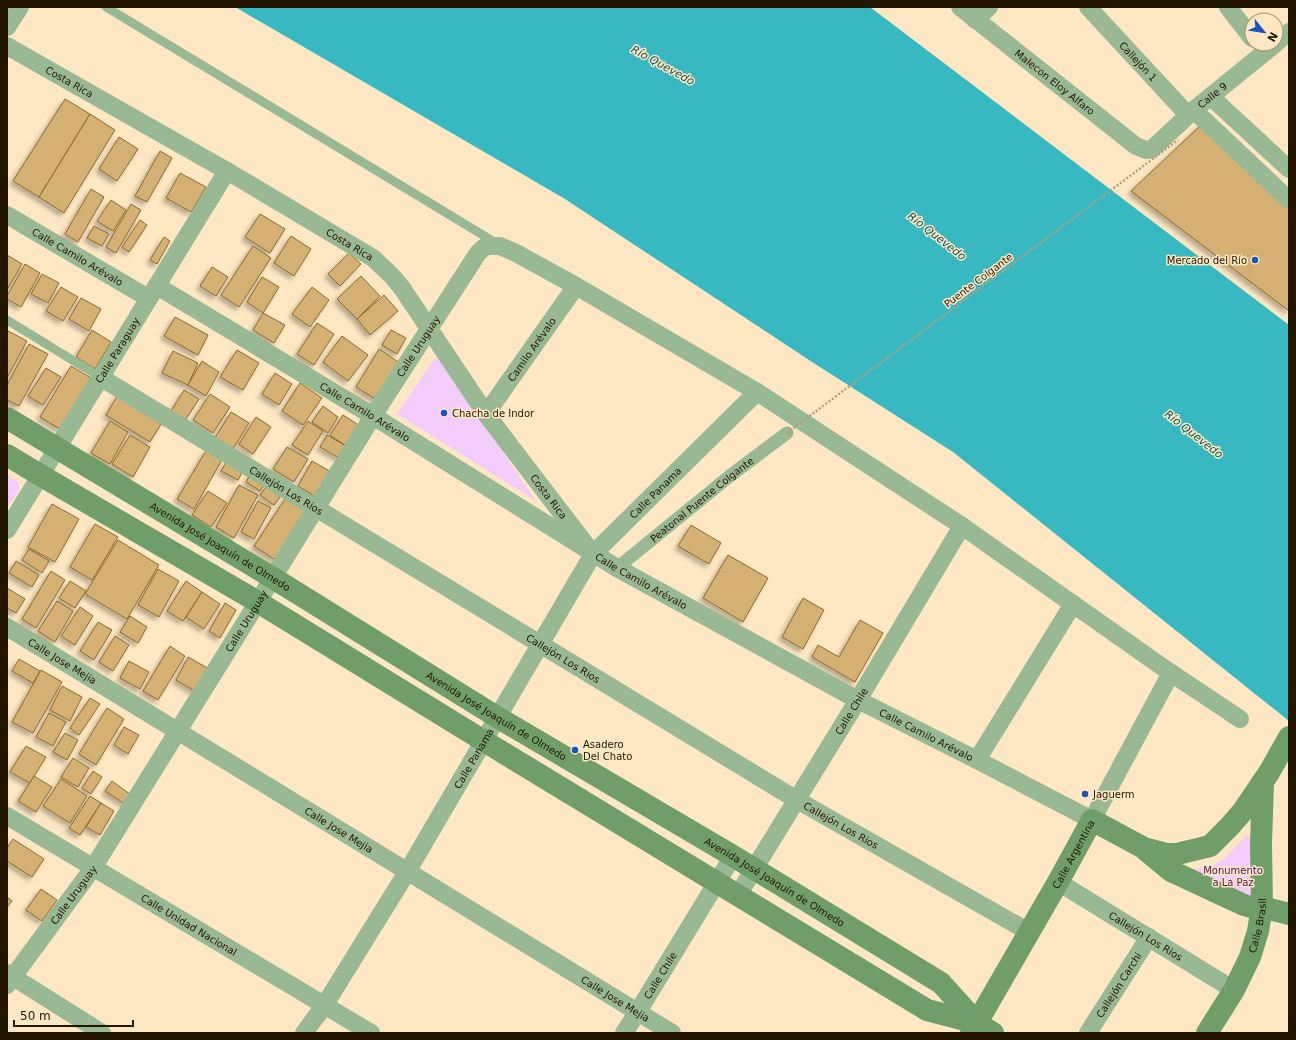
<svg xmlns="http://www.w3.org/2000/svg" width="1296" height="1040" viewBox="0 0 1296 1040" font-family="'DejaVu Sans',sans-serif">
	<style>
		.green { fill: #f4ccfb }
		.water { fill: #38b9c1 }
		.building { fill: #d4b173; stroke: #89692b; filter: url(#shadow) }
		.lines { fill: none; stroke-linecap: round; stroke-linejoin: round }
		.service { stroke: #99b894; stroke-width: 9 }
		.pedestrian { stroke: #99b894; stroke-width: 13 }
		.minor { stroke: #99b894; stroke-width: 18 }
		.secondary { stroke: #6f9e68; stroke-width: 22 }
		.path-bridge { stroke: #b29f80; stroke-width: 2.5; stroke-dasharray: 2 2; stroke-linecap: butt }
		.poi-dot { fill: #1752be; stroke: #fee8c3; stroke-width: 1.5 }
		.labels { text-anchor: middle; stroke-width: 3; stroke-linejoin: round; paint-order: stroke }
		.street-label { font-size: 10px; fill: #221500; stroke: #fee8c3 }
		.poi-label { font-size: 10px; fill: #221500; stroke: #fee8c3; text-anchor: start }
		.park-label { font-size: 10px; fill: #4e0e59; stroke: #fee8c3 }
		.water-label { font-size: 11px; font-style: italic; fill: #035156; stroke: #fee8c3 }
	</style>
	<defs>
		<filter id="shadow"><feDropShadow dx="-3.5" dy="3.5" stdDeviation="2" flood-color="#0004"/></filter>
	</defs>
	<rect width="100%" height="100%" fill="#fee8c3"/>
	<!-- green -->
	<g class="green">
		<polygon points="435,358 441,359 536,501 397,414"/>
		<polygon points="7,475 18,482 20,488 7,508"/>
		<polygon points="1247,835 1250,837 1251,906 1193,870 1213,865 1224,859"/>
	</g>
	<!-- water -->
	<polygon class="water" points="235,7 870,7 1289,325 1289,721 953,452 812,362 565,199"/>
	<!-- building -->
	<g class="building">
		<polygon points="65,99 90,114 39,197 13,181"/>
		<polygon points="90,114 115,130 64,213 39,197"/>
		<polygon points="1202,124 1289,208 1289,311 1131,191"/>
		<polygon points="119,137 138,149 117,181 99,169"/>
		<polygon points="160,151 172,158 147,202 135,196"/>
		<polygon points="180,173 206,187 191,212 166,198"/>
		<polygon points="91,189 104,197 78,242 65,234"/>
		<polygon points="111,200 126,210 113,231 97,221"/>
		<polygon points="131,204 141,210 116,253 106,247"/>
		<polygon points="260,214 285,229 270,253 245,237"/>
		<polygon points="140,220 147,225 129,252 122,247"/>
		<polygon points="94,226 109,234 102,246 87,238"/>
		<polygon points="291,236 311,249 294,276 274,263"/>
		<polygon points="164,237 170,241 157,264 150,260"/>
		<polygon points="253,246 271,258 239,307 221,295"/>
		<polygon points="349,253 361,264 340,286 328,274"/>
		<polygon points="7,255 22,264 7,290"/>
		<polygon points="25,264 40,273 21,307 7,299 7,296"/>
		<polygon points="212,267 228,277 216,296 200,286"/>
		<polygon points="42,274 59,283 48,303 31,294"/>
		<polygon points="361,276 380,296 357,319 337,299"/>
		<polygon points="262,277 279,287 263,313 247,302"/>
		<polygon points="61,287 78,297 63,321 46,311"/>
		<polygon points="312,287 329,300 310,327 292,314"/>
		<polygon points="384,295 398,311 370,335 357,319"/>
		<polygon points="81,298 101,309 89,331 69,319"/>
		<polygon points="263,313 285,325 274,343 253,330"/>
		<polygon points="175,317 208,335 198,355 164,336"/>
		<polygon points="317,323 334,334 314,365 297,354"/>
		<polygon points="92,330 111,342 95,369 76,357"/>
		<polygon points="391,330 406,338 397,354 382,345"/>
		<polygon points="8,331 27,341 7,378 7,333"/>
		<polygon points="342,336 368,355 348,381 323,362"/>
		<polygon points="29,344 48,354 19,406 7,400 7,385"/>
		<polygon points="379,349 400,363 377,400 356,387"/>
		<polygon points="237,350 259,363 243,390 220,377"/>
		<polygon points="173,351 198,363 188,385 162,373"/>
		<polygon points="202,361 219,372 206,396 188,385"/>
		<polygon points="71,366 91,378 60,429 40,417"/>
		<polygon points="46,368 61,377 43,405 28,396"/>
		<polygon points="275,373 292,384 279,405 262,394"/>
		<polygon points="300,383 322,398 303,425 282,411"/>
		<polygon points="184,390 199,399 182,425 168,416"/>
		<polygon points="119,393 163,421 150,442 106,415"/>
		<polygon points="210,394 230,407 213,433 193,420"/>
		<polygon points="323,406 338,417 328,433 312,422"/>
		<polygon points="231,412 249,423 231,452 213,441"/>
		<polygon points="343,415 360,426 346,446 330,435"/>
		<polygon points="256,417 271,427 253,454 239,444"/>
		<polygon points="110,421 128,432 110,464 91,453"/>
		<polygon points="308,421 323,431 308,455 292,445"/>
		<polygon points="130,435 150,447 133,477 112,464"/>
		<polygon points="327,435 346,446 339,458 320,447"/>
		<polygon points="287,447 308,459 294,482 273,469"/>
		<polygon points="207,449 223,458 194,509 177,499"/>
		<polygon points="227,461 243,471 238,480 221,471"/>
		<polygon points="312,461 331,472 316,497 298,486"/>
		<polygon points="251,473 266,482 260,491 246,482"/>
		<polygon points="269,483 283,493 274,505 260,495"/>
		<polygon points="239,485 258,495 234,538 216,527"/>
		<polygon points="208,491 227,503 211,527 192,515"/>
		<polygon points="287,496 309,510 275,560 254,546"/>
		<polygon points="258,501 271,508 254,539 241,532"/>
		<polygon points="52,504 79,519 55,562 28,547"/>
		<polygon points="95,524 118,537 92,580 70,567"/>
		<polygon points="691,525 721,543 709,564 678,546"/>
		<polygon points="118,540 159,565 127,619 85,594"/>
		<polygon points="29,549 49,561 42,573 22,560"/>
		<polygon points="728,555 768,578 743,622 703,598"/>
		<polygon points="16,561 39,575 32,587 9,573"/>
		<polygon points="158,569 179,581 159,617 138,605"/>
		<polygon points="51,571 65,580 36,628 22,619"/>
		<polygon points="70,581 86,591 75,608 59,598"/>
		<polygon points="186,581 202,592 183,621 167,611"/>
		<polygon points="7,588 25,599 16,613 7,608"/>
		<polygon points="202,592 220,604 204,629 186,617"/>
		<polygon points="803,598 824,610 803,649 782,637"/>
		<polygon points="57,601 73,611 55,642 38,631"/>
		<polygon points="225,603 236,610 220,638 209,631"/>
		<polygon points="80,607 93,616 75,645 61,636"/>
		<polygon points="130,616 147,627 138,643 120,632"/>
		<polygon points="860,620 883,633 855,682 812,657 818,645 839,657"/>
		<polygon points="98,622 112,630 94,660 80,651"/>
		<polygon points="115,636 129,645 113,671 99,662"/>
		<polygon points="170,646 185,656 158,700 143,691"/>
		<polygon points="188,657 211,670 198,693 176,680"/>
		<polygon points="19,659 40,671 33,683 12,671"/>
		<polygon points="129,661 149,672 140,689 120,678"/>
		<polygon points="41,670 62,682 33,733 12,722"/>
		<polygon points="62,686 82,697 70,721 50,710"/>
		<polygon points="90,698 100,704 79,735 70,728"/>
		<polygon points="107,708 124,719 96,765 79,754"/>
		<polygon points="49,713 66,722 53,746 36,737"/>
		<polygon points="124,727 139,735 128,754 114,745"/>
		<polygon points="65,733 78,740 67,760 53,752"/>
		<polygon points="26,746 46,757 30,783 10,772"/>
		<polygon points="73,758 89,768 78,787 61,777"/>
		<polygon points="93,771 102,777 91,794 82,788"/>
		<polygon points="34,776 52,787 36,812 18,801"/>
		<polygon points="61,779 87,796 70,823 43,806"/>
		<polygon points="112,781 131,795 125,804 105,791"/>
		<polygon points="90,796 101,803 80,835 69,828"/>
		<polygon points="101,803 114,811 100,835 86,827"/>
		<polygon points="13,839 44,859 32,877 7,861 7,848"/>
		<polygon points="41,889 57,900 42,921 26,910"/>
		<polygon points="7,897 12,901 7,907"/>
	</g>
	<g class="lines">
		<!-- service -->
		<g class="service">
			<polyline points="106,7 496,243"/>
			<polyline points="7,320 100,377"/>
		</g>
		<!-- pedestrian -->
		<path class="pedestrian" id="s1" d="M617,568l114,-93 56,-42"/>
		<!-- minor -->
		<g class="minor">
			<path id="s2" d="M960,7l176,139 10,4 6,-1 43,-40 80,-65"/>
			<path id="s3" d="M1088,7l100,108"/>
			<polyline points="1228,7 1252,38"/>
			<polyline points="975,20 989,7"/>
			<polyline points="7,27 20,7"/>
			<polyline points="1276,43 1289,32"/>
			<path id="s4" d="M7,46l220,125 146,87 19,18 10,12 84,126 100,131"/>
			<polyline points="1211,97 1289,169"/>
			<polyline points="1195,109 1201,117 1289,200"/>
			<path id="s5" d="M7,215l141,83"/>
			<path id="s6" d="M157,286l216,130 244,152 241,132 119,60 115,60 79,-147"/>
			<path id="s7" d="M100,377l697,423 232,132"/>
			<path id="s8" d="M486,414l90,-128"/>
			<path id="s9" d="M7,530l220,-359"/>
			<path id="s10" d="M7,627l665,406"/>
			<polyline points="977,760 1073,604"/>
			<path id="s11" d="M7,816l364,217"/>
			<path id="s12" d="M1058,882l176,108"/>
			<path id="s13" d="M738,895l120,-195 104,-174"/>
			<polyline points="7,973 102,1033"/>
			<path id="s14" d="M7,985l86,-117 280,-452 105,-163 8,-7h14l16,7 60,33 181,106 205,134 209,147 69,46"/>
			<path id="s15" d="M304,1033l20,-27 83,-134 186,-318 164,-162"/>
			<path id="s16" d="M624,1033l13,-20 96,-157"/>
			<path id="s17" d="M1088,1033l61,-96"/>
		</g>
		<!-- secondary -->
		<g class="secondary">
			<path id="s18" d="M7,418l266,160 224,139 236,139 208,127 36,40 16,10"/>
			<polyline points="7,455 40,475 258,602 484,741 927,1010 977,1023"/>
			<polyline points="1147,849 1166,854 1177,854 1210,846 1230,826 1243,811 1270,771 1289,737"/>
			<path id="s19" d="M971,1033l87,-151 34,-62 50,27 29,24 73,34 7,2h11l27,7"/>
			<path id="s20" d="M1207,1033l27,-43 16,-33 8,-26 4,-24 -1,-63 2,-62"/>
		</g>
		<!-- path-bridge -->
		<polyline class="path-bridge" points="787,433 1178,140"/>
	</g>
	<!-- markers -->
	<g class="poi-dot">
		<circle cx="1255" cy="260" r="4"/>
		<circle cx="444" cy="413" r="4"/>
		<circle cx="575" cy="750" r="4"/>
		<circle cx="1085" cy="794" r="4"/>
	</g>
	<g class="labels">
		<!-- street labels -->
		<g class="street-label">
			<text dy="4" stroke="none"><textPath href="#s3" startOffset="74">Callejón 1</textPath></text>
			<text dy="4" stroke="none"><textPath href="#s4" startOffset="72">Costa Rica</textPath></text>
			<text dy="4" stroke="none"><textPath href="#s2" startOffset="121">Malecon Eloy Alfaro</textPath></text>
			<text dy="4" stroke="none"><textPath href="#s2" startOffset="322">Calle 9</textPath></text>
			<text dy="4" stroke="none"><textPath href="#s4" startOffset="396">Costa Rica</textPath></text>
			<text dy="4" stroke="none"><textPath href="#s5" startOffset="82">Calle Camilo Arévalo</textPath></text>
			<text transform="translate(978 280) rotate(-37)" y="4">Puente Colgante</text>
			<text dy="4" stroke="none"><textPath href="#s14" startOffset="760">Calle Uruguay</textPath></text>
			<text dy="4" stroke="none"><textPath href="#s9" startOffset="211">Calle Paraguay</textPath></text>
			<text dy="4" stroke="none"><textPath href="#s8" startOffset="79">Camilo Arévalo</textPath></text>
			<text dy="4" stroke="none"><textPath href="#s6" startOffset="243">Calle Camilo Arévalo</textPath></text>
			<text dy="4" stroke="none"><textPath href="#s7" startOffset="218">Callejón Los Rios</textPath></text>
			<text dy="4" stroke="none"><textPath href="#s15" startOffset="647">Calle Panama</textPath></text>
			<text dy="4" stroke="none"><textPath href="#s4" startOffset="720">Costa Rica</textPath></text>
			<text dy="4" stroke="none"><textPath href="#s1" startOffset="109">Peatonal Puente Colgante</textPath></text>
			<text dy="4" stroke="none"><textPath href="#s18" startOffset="249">Avenida José Joaquín de Olmedo</textPath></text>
			<text dy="4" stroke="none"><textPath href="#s6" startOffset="567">Calle Camilo Arévalo</textPath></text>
			<text dy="4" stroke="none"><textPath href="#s14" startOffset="436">Calle Uruguay</textPath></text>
			<text dy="4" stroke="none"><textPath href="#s7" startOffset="542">Callejón Los Rios</textPath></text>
			<text dy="4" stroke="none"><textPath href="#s10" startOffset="65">Calle Jose Mejia</textPath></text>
			<text dy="4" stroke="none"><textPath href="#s13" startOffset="216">Calle Chile</textPath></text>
			<text dy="4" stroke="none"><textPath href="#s18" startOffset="573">Avenida José Joaquín de Olmedo</textPath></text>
			<text dy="4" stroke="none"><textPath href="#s6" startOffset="891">Calle Camilo Arévalo</textPath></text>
			<text dy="4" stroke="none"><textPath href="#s15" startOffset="323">Calle Panama</textPath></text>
			<text dy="4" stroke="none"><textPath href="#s7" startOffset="866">Callejón Los Rios</textPath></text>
			<text dy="4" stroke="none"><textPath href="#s10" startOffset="389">Calle Jose Mejia</textPath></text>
			<text dy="4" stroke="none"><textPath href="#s19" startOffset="206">Calle Argentina</textPath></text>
			<text dy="4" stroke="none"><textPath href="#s18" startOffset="897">Avenida José Joaquín de Olmedo</textPath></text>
			<text dy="4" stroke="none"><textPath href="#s14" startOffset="112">Calle Uruguay</textPath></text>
			<text dy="4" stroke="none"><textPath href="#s11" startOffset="212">Calle Unidad Nacional</textPath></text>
			<text dy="4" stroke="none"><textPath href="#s20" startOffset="120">Calle Brasil</textPath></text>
			<text dy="4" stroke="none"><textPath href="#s12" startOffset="103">Callejón Los Rios</textPath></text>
			<text dy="4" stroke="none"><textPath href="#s16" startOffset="68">Calle Chile</textPath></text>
			<text dy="4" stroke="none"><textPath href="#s17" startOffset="57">Callejón Carchi</textPath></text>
			<text dy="4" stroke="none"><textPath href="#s10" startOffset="713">Calle Jose Mejia</textPath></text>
		</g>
		<!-- poi labels -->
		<g class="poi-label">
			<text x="1247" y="264" text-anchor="end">Mercado del Río</text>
			<text x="452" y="417">Chacha de Indor</text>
			<text x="583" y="748">Asadero<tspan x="583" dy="12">Del Chato</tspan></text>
			<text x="1093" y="798">Jaguerm</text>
		</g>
		<!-- park labels -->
		<g class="park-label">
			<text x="1233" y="874">Monumento<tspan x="1233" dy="12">a La Paz</tspan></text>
		</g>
		<!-- water labels -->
		<g class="water-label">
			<text transform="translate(663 65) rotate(29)" y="4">Río Quevedo</text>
			<text transform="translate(937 236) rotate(38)" y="4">Río Quevedo</text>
			<text transform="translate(1194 434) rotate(38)" y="4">Río Quevedo</text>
		</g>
	</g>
	<!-- border -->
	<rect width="1296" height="1040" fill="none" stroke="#221500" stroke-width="16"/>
	<!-- north arrow -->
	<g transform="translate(1264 32) rotate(120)"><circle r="19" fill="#fee8c3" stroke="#a69475"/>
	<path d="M0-3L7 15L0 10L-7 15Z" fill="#1752be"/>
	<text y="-6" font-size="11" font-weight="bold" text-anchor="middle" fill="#221500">N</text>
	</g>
	<!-- scale -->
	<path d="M14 1020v6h119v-6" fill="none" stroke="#221500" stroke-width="2"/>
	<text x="20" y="1020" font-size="12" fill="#221500" stroke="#fee8c3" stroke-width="3" paint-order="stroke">50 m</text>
</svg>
